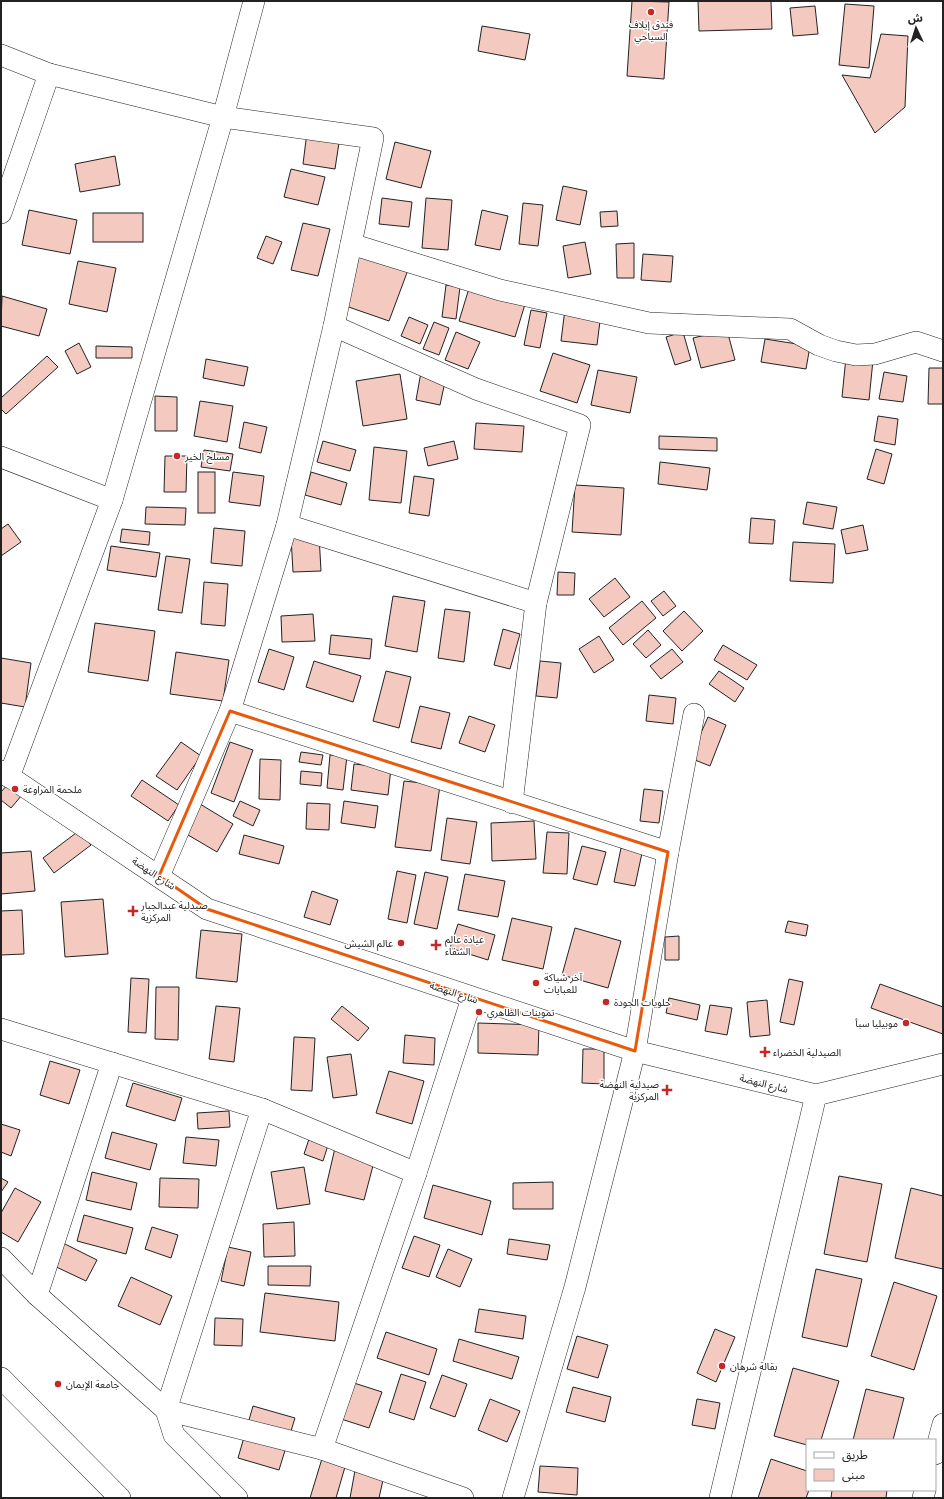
<svg xmlns="http://www.w3.org/2000/svg" width="944" height="1499" viewBox="0 0 944 1499" font-family="Figtree,'Noto Sans Arabic',sans-serif">
	<style>
		.building { fill: #f3c9c0; stroke: #222 }
		.lines { fill: none; stroke-linecap: round; stroke-linejoin: round }
		.minor-casing { stroke: #222; stroke-width: 22 }
		.minor { stroke: #fff; stroke-width: 21 }
		.marked { fill: none; stroke: #e8590c; stroke-width: 3; stroke-linejoin: round }
		.poi-dot { fill: #c62828; stroke: #fff; stroke-width: 1.5 }
		.labels { text-anchor: middle; stroke-width: 3; stroke-linejoin: round; paint-order: stroke }
		.poi-label { font-size: 10px; fill: #222; stroke: #fff; text-anchor: start }
		.street-label { font-size: 10px; fill: #222; stroke: #fff }
	</style>
	<rect width="100%" height="100%" fill="#fff"/>
	<!-- building -->
	<g class="building">
		<polygon points="632,1 669,2 664,79 627,76"/>
		<polygon points="698,1 771,1 772,29 699,31"/>
		<polygon points="845,4 874,6 869,68 839,65"/>
		<polygon points="815,6 818,34 793,36 790,8"/>
		<polygon points="482,26 530,34 525,60 478,51"/>
		<polygon points="881,34 908,36 905,107 875,133 842,75 870,78"/>
		<polygon points="307,132 340,136 335,169 303,164"/>
		<polygon points="395,142 431,151 421,188 386,179"/>
		<polygon points="115,156 120,185 80,192 75,164"/>
		<polygon points="291,169 325,177 318,205 284,197"/>
		<polygon points="563,186 587,191 580,225 556,220"/>
		<polygon points="382,198 412,202 409,227 379,224"/>
		<polygon points="426,198 452,200 448,250 422,248"/>
		<polygon points="523,203 543,205 538,246 519,244"/>
		<polygon points="29,210 77,220 70,254 22,245"/>
		<polygon points="482,210 508,216 500,250 475,245"/>
		<polygon points="617,211 618,226 601,227 600,212"/>
		<rect x="93" y="213" width="50" height="29"/>
		<polygon points="303,223 330,229 318,276 291,270"/>
		<polygon points="266,236 282,242 273,264 257,258"/>
		<polygon points="585,242 591,274 568,278 563,246"/>
		<polygon points="634,243 634,278 617,278 616,244"/>
		<polygon points="359,253 408,270 389,321 340,304"/>
		<polygon points="643,254 673,256 671,282 641,280"/>
		<polygon points="78,261 116,268 107,312 69,304"/>
		<polygon points="446,285 460,287 456,319 442,317"/>
		<polygon points="470,285 526,301 515,337 459,321"/>
		<polygon points="2,296 47,309 39,336 1,326"/>
		<polygon points="565,309 601,313 597,345 561,341"/>
		<polygon points="531,310 547,313 540,348 524,345"/>
		<polygon points="409,317 428,325 420,344 401,336"/>
		<polygon points="434,322 449,328 439,355 423,349"/>
		<polygon points="727,330 735,360 701,368 693,338"/>
		<polygon points="456,332 480,342 468,369 445,360"/>
		<polygon points="683,332 691,360 675,365 666,337"/>
		<polygon points="765,339 810,346 806,369 761,362"/>
		<polygon points="79,343 91,367 77,374 65,351"/>
		<polygon points="96,346 132,347 132,358 96,358"/>
		<polygon points="553,353 590,365 577,403 540,391"/>
		<polygon points="47,356 58,367 6,414 1,409 1,398"/>
		<polygon points="846,357 873,360 869,400 842,397"/>
		<polygon points="206,359 248,367 244,386 203,378"/>
		<polygon points="929,368 943,368 943,404 928,404"/>
		<polygon points="598,370 637,377 630,413 591,405"/>
		<polygon points="421,372 446,377 440,405 416,400"/>
		<polygon points="884,372 907,376 903,402 879,399"/>
		<polygon points="400,374 407,419 363,426 356,381"/>
		<polygon points="155,396 177,397 177,431 155,431"/>
		<polygon points="200,401 233,406 227,442 194,436"/>
		<polygon points="878,416 898,419 895,445 874,441"/>
		<polygon points="244,422 267,427 261,453 239,448"/>
		<polygon points="476,423 524,426 522,452 474,449"/>
		<polygon points="659,436 717,438 717,451 659,449"/>
		<polygon points="323,441 356,450 350,471 317,462"/>
		<polygon points="454,441 458,459 428,466 424,448"/>
		<polygon points="374,447 407,451 401,503 369,500"/>
		<polygon points="876,449 892,454 884,484 867,479"/>
		<polygon points="204,450 233,454 230,471 201,467"/>
		<polygon points="165,456 187,456 186,492 164,492"/>
		<polygon points="660,462 710,468 707,490 658,484"/>
		<rect x="198" y="472" width="17" height="41"/>
		<polygon points="233,472 264,476 260,506 229,502"/>
		<polygon points="311,472 347,483 341,505 305,495"/>
		<polygon points="414,476 434,479 429,516 409,513"/>
		<polygon points="575,485 624,488 621,535 572,532"/>
		<polygon points="807,502 837,507 833,529 803,524"/>
		<polygon points="146,507 186,508 185,525 145,524"/>
		<polygon points="751,518 775,520 773,544 749,543"/>
		<polygon points="8,524 21,542 1,556 1,529"/>
		<polygon points="863,525 868,550 846,554 841,530"/>
		<polygon points="214,528 245,531 242,566 211,563"/>
		<polygon points="122,529 150,532 149,545 120,542"/>
		<polygon points="319,535 321,571 293,572 291,537"/>
		<polygon points="793,542 835,544 833,583 790,581"/>
		<polygon points="111,546 160,553 156,577 107,570"/>
		<polygon points="166,556 190,559 182,613 158,610"/>
		<polygon points="558,572 575,573 574,595 557,595"/>
		<polygon points="615,578 630,597 604,617 589,599"/>
		<polygon points="204,582 228,584 225,626 201,624"/>
		<polygon points="664,591 676,606 663,616 651,601"/>
		<polygon points="393,596 425,601 417,652 385,646"/>
		<polygon points="642,601 656,618 623,645 609,628"/>
		<polygon points="445,609 470,612 464,662 438,658"/>
		<polygon points="684,611 703,631 682,651 663,631"/>
		<polygon points="313,614 315,641 282,642 281,616"/>
		<polygon points="95,623 155,631 148,681 88,672"/>
		<polygon points="503,629 520,634 510,669 494,665"/>
		<polygon points="648,630 661,645 646,658 633,644"/>
		<polygon points="331,635 372,639 370,659 329,654"/>
		<polygon points="599,636 614,660 594,673 579,649"/>
		<polygon points="723,645 757,665 747,680 714,660"/>
		<polygon points="269,649 294,657 284,690 258,682"/>
		<polygon points="672,649 683,662 661,679 650,666"/>
		<polygon points="176,652 229,660 223,701 170,694"/>
		<polygon points="1,658 31,663 25,707 1,703"/>
		<polygon points="314,661 361,676 353,702 306,687"/>
		<polygon points="540,661 561,663 557,698 536,696"/>
		<polygon points="386,671 411,677 399,728 373,721"/>
		<polygon points="719,671 744,688 735,702 709,684"/>
		<polygon points="649,695 676,698 673,724 646,721"/>
		<polygon points="420,706 450,713 441,749 411,742"/>
		<polygon points="469,716 495,725 485,752 459,743"/>
		<polygon points="708,717 726,725 710,766 690,758"/>
		<polygon points="181,742 201,756 177,790 156,776"/>
		<polygon points="230,742 253,750 234,802 211,793"/>
		<polygon points="301,752 323,755 321,765 299,762"/>
		<polygon points="330,755 347,756 343,790 327,788"/>
		<polygon points="260,759 281,760 280,800 259,799"/>
		<polygon points="354,764 391,768 388,795 351,790"/>
		<polygon points="301,771 322,773 321,786 300,784"/>
		<polygon points="142,780 179,805 168,821 131,796"/>
		<polygon points="404,781 440,785 431,851 395,847"/>
		<polygon points="8,784 22,795 11,808 1,800 1,792"/>
		<polygon points="644,789 663,791 659,823 640,821"/>
		<polygon points="240,801 260,810 253,826 233,816"/>
		<polygon points="344,801 378,806 375,828 341,823"/>
		<polygon points="307,803 330,804 329,830 306,829"/>
		<polygon points="200,804 233,824 217,852 183,832"/>
		<polygon points="447,818 477,822 470,864 441,860"/>
		<polygon points="534,821 536,859 492,861 491,823"/>
		<polygon points="80,830 91,845 54,873 43,858"/>
		<polygon points="547,832 569,833 567,874 543,873"/>
		<polygon points="244,835 284,846 279,864 239,854"/>
		<polygon points="582,846 606,852 597,885 573,879"/>
		<polygon points="621,848 642,853 635,886 614,882"/>
		<polygon points="31,851 35,891 1,894 1,853"/>
		<polygon points="397,871 416,875 407,923 388,919"/>
		<polygon points="425,872 448,877 437,929 414,924"/>
		<polygon points="465,874 505,881 498,917 458,910"/>
		<polygon points="312,891 338,900 330,925 304,917"/>
		<polygon points="103,899 108,954 65,957 61,902"/>
		<polygon points="22,910 24,954 1,955 1,911"/>
		<polygon points="512,918 552,927 543,969 502,960"/>
		<polygon points="788,921 808,925 806,936 785,932"/>
		<polygon points="458,924 495,935 488,960 450,948"/>
		<polygon points="575,928 621,941 608,988 562,975"/>
		<polygon points="201,930 242,934 237,982 196,978"/>
		<polygon points="679,936 679,960 665,960 665,937"/>
		<polygon points="131,978 149,979 146,1033 128,1032"/>
		<polygon points="789,979 803,982 794,1025 780,1022"/>
		<polygon points="880,984 943,1007 943,1034 871,1008"/>
		<polygon points="156,987 179,987 178,1040 155,1039"/>
		<polygon points="669,998 700,1005 697,1020 666,1013"/>
		<polygon points="767,1000 770,1035 750,1037 747,1002"/>
		<polygon points="710,1005 732,1008 727,1035 705,1031"/>
		<polygon points="216,1006 240,1008 234,1062 209,1059"/>
		<polygon points="342,1006 369,1028 358,1041 331,1019"/>
		<polygon points="478,1023 539,1025 538,1055 478,1053"/>
		<polygon points="405,1035 435,1038 434,1065 403,1063"/>
		<polygon points="294,1037 315,1038 312,1091 291,1090"/>
		<polygon points="583,1049 604,1049 604,1084 582,1083"/>
		<polygon points="351,1054 357,1095 333,1098 327,1057"/>
		<polygon points="50,1061 80,1070 69,1104 40,1095"/>
		<polygon points="389,1071 424,1081 412,1124 376,1113"/>
		<polygon points="133,1083 182,1098 175,1121 126,1106"/>
		<polygon points="229,1111 230,1127 198,1129 197,1113"/>
		<polygon points="1,1124 20,1130 11,1156 1,1152"/>
		<polygon points="112,1132 157,1144 150,1170 105,1158"/>
		<polygon points="310,1136 329,1142 323,1161 304,1154"/>
		<polygon points="186,1137 219,1140 216,1166 183,1163"/>
		<polygon points="335,1148 375,1158 364,1200 325,1191"/>
		<polygon points="304,1167 310,1204 277,1209 271,1172"/>
		<polygon points="92,1172 137,1183 131,1210 86,1200"/>
		<polygon points="839,1176 882,1184 867,1262 824,1254"/>
		<polygon points="1,1178 8,1182 1,1192"/>
		<polygon points="160,1178 199,1179 198,1208 159,1207"/>
		<polygon points="553,1182 553,1209 513,1209 513,1183"/>
		<polygon points="433,1185 491,1201 482,1235 424,1218"/>
		<polygon points="15,1188 41,1202 18,1242 1,1232 1,1213"/>
		<polygon points="911,1188 943,1196 943,1269 895,1258"/>
		<polygon points="84,1215 133,1228 126,1254 77,1241"/>
		<polygon points="294,1222 295,1256 264,1257 263,1224"/>
		<polygon points="152,1227 178,1235 171,1258 145,1249"/>
		<polygon points="414,1236 440,1245 429,1277 402,1268"/>
		<polygon points="509,1239 550,1245 547,1260 507,1254"/>
		<polygon points="61,1242 97,1260 86,1281 50,1264"/>
		<polygon points="228,1247 251,1252 244,1286 221,1281"/>
		<polygon points="448,1249 472,1259 460,1287 436,1277"/>
		<polygon points="268,1266 311,1266 310,1286 268,1285"/>
		<polygon points="816,1269 862,1279 847,1347 802,1337"/>
		<polygon points="131,1277 172,1296 160,1325 118,1306"/>
		<polygon points="894,1282 937,1296 914,1370 871,1356"/>
		<polygon points="265,1293 339,1302 335,1341 260,1332"/>
		<polygon points="479,1309 526,1316 523,1339 475,1332"/>
		<polygon points="215,1318 243,1319 242,1346 214,1345"/>
		<polygon points="715,1329 735,1337 716,1382 697,1373"/>
		<polygon points="386,1332 437,1349 429,1375 377,1358"/>
		<polygon points="577,1336 608,1345 598,1378 567,1369"/>
		<polygon points="459,1339 519,1357 512,1379 453,1361"/>
		<polygon points="793,1368 839,1381 821,1440 807,1440 807,1445 774,1436"/>
		<polygon points="401,1374 426,1382 414,1420 389,1412"/>
		<polygon points="442,1375 467,1384 455,1417 430,1408"/>
		<polygon points="351,1382 382,1392 369,1428 338,1418"/>
		<polygon points="573,1387 611,1397 605,1422 566,1412"/>
		<polygon points="866,1389 904,1398 893,1440 853,1440"/>
		<polygon points="490,1399 520,1411 507,1442 478,1430"/>
		<polygon points="697,1399 720,1403 715,1429 692,1425"/>
		<polygon points="253,1406 295,1418 279,1470 238,1458"/>
		<polygon points="324,1452 347,1460 336,1498 310,1498"/>
		<polygon points="771,1459 807,1471 807,1490 809,1490 806,1498 758,1498"/>
		<polygon points="356,1465 385,1471 379,1498 350,1498"/>
		<polygon points="540,1466 578,1468 577,1495 538,1492"/>
		<polygon points="832,1490 887,1490 886,1498 831,1498"/>
	</g>
	<g class="lines">
		<defs>
			<g id="minor">
				<polyline points="1,55 49,74 223,117 373,138 334,326 287,525 230,711 159,876"/>
				<polyline points="1,213 49,74"/>
				<polyline points="351,244 500,290 649,323 790,329 819,345 836,351 856,355 875,354 916,342 943,351"/>
				<polyline points="334,326 476,389 580,425 536,603 512,803"/>
				<polyline points="1,457 112,500"/>
				<polyline points="287,525 536,603"/>
				<polyline points="230,711 668,852"/>
				<polyline points="1,771 207,909 635,1051 816,1095 943,1064"/>
				<polyline points="9,777 112,500 223,117 254,1"/>
				<polyline points="1,1029 262,1109 416,1173"/>
				<polyline points="1,1258 37,1295 112,1063"/>
				<polyline points="37,1295 166,1410 322,1449 463,1498"/>
				<polyline points="1,1378 120,1498"/>
				<polyline points="322,1449 416,1173 472,998"/>
				<polyline points="935,1454 943,1424"/>
				<polyline points="237,1498 174,1435 166,1410 262,1109"/>
				<polyline points="513,1498 575,1287 635,1051 668,852 694,714"/>
				<polyline points="720,1498 816,1095"/>
				<polyline points="923,1498 925,1490"/>
			</g>
		</defs>
		<!-- minor casing -->
		<use href="#minor" class="minor-casing"/>
		<!-- minor -->
		<use href="#minor" class="minor"/>
	</g>
	<!-- marked area -->
	<path class="marked" d="M230,711l438,141 -33,199 -428,-142 -48,-33z"/>
	<!-- markers -->
	<g class="poi-dot">
		<circle cx="651" cy="12" r="4"/>
		<circle cx="177" cy="456" r="4"/>
		<circle cx="15" cy="789" r="4"/>
		<path d="M131 905h4v4h4v4h-4v4h-4v-4h-4v-4h4z"/>
		<circle cx="401" cy="943" r="4"/>
		<path d="M434 939h4v4h4v4h-4v4h-4v-4h-4v-4h4z"/>
		<circle cx="536" cy="983" r="4"/>
		<circle cx="606" cy="1002" r="4"/>
		<circle cx="479" cy="1012" r="4"/>
		<circle cx="906" cy="1023" r="4"/>
		<path d="M763 1046h4v4h4v4h-4v4h-4v-4h-4v-4h4z"/>
		<path d="M665 1084h4v4h4v4h-4v4h-4v-4h-4v-4h4z"/>
		<circle cx="722" cy="1366" r="4"/>
		<circle cx="58" cy="1384" r="4"/>
	</g>
	<g class="labels">
		<!-- poi labels -->
		<g class="poi-label">
			<text x="651" y="28" text-anchor="middle">فندق إيلاف<tspan x="651" dy="12">السياحي</tspan></text>
			<text x="185" y="460">مسلخ الخير</text>
			<text x="23" y="793">ملحمة المراوعة</text>
			<text x="141" y="909">صيدلية عبدالجبار<tspan x="141" dy="12">المركزية</tspan></text>
			<text x="445" y="943">عيادة عالم<tspan x="445" dy="12">الشفاء</tspan></text>
			<text x="393" y="947" text-anchor="end">عالم الشيش</text>
			<text x="544" y="981">آخر شياكة<tspan x="544" dy="12">للعبايات</tspan></text>
			<text x="614" y="1006">حلويات الجودة</text>
			<text x="487" y="1016">تموينات الظاهري</text>
			<text x="898" y="1027" text-anchor="end">موبيليا سبأ</text>
			<text x="773" y="1056">الصيدلية الخضراء</text>
			<text x="659" y="1088" text-anchor="end">صيدلية النهضة<tspan x="659" dy="12">المركزية</tspan></text>
			<text x="730" y="1370">بقالة شرهان</text>
			<text x="66" y="1388">جامعة الإيمان</text>
		</g>
		<!-- street labels -->
		<g class="street-label">
			<text transform="translate(154 873) rotate(34)" y="4">شارع النهضة</text>
			<text transform="translate(454 992) rotate(18)" y="4">شارع النهضة</text>
			<text transform="translate(764 1083) rotate(14)" y="4">شارع النهضة</text>
		</g>
	</g>
	<!-- border -->
	<rect width="944" height="1499" fill="none" stroke="#222222" stroke-width="4"/>
	<!-- legend -->
	<rect x="806" y="1439" width="130" height="52" fill="#ffffff" stroke="#a7a7a7"/>
	<rect x="814" y="1452" width="20" height="6" fill="#ffffff" stroke="#a7a7a7"/>
	<text x="842" y="1459" font-size="12" fill="#222222">طريق</text>
	<rect x="814" y="1469" width="20" height="12" fill="#f3c9c0" stroke="#a7a7a7"/>
	<text x="842" y="1479" font-size="12" fill="#222222">مبنى</text>
	<!-- north arrow -->
	<g transform="translate(916 28) rotate(356)" stroke="#ffffff" stroke-width="3" paint-order="stroke">
	<path d="M0-3L7 15L0 10L-7 15Z" fill="#222222"/>
	<text y="-6" font-size="11" font-weight="bold" text-anchor="middle" fill="#222222">ش</text>
	</g>
</svg>
